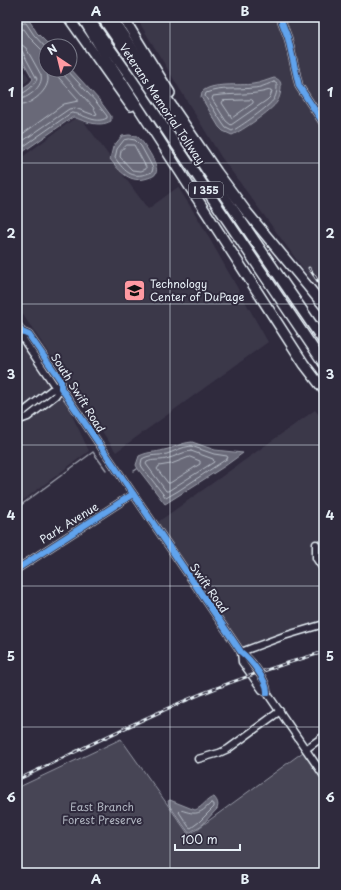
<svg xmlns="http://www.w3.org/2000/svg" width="341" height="890" viewBox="0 0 341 890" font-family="'Playpen Sans',sans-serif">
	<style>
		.built { fill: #3b3749 }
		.green { fill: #464455; stroke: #979aa6 }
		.water { fill: #696978; stroke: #9c9fab }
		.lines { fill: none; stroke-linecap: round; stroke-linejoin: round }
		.shore { stroke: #b5bbc5; stroke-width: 1 }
		.stream { stroke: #9c9fab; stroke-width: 1.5 }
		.minor-casing { stroke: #e8f1f8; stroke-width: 9 }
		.highway-casing { stroke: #e8f1f8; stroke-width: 12 }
		.minor { stroke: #2f2a3d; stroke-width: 6 }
		.highway { stroke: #2f2a3d; stroke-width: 9 }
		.rail-casing { stroke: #e8f1f8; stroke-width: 3 }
		.rail { stroke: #2f2a3d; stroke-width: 1.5; stroke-dasharray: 4.5; stroke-linecap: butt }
		.cycleway-casing { stroke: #2f2a3d; stroke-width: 8 }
		.cycleway { stroke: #60a3ed; stroke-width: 6 }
		.grid { fill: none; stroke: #e8f1f8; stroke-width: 1; stroke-opacity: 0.55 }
		.labels { text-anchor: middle; stroke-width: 4; stroke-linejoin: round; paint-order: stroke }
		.shield { fill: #2f2a3d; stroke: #b0b5c0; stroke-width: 1 }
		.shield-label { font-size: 10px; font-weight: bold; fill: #e8f1f8 }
		.street-label { font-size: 11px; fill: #e8f1f8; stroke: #2f2a3d }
		.poi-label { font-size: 11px; fill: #e8f1f8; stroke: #2f2a3d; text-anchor: start }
		.park-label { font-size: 11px; fill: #afb4bf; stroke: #2f2a3d }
		.neatline { fill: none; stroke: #e8f1f8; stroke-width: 1.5 }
		.grid-label { font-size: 13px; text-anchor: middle; font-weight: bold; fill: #e8f1f8 }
	</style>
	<rect width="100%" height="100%" fill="#2f2a3d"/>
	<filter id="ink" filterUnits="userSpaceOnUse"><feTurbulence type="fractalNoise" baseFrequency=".025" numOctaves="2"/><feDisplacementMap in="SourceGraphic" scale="8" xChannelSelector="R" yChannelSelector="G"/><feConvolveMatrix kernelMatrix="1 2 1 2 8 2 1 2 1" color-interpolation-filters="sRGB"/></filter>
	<g filter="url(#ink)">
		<!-- built -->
		<g class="built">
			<polygon points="136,17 324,17 324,297 221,157"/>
			<polygon points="17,60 30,79 17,89"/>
			<polygon points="79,115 148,209 178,187 199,220 268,342 116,452 17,306 17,161"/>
			<polygon points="17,328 61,392 89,451 17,505"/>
			<polygon points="315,410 324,420 324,622 241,650 155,524"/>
		</g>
		<!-- green -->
		<polygon class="green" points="121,739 189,835 303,752 324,783 324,873 17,873 17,788"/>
		<!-- water -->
		<g class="water">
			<path d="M24,18l5,2 8,13 13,13h-4v24h24v-2l30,33 11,15v5c-13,7 -26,0 -38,-4l-56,39v-64l13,-9 3,-4 -16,-29v-29z"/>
			<path d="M274,78c5,1 7,3 7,9 0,5 -1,10 -4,15 -5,8 -35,29 -45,33l-9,-4 -4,-4 -18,-30 1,-5c9,-10 38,-6 51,-8 8,-1 14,-4 21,-6z"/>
			<path d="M129,135l8,1c6,5 23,30 19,37 -1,3 -5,4 -8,5 -18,6 -28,-6 -38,-19l3,-12 9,-11z"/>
			<path d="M192,442l23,8 28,3 -18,13 -60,38 -27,-35 -2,-4 3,-9c11,-5 15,-3 25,-6 11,-2 16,-7 28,-8z"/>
			<path d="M214,797c3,3 5,7 3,12l-15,16 -13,8 -20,-28 -1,-4 2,-1 25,10c8,-3 11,-11 19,-13z"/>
		</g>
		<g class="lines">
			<!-- shore -->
			<g class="shore">
				<polyline points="17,25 24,23 26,23 34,35 46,48"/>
				<polyline points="17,30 24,29 31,39 46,54"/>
				<path d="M17,44l5,1 4,3 15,27c3,11 -13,24 -24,25"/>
				<path d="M17,49l5,2 15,28c-3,7 -12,15 -20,16"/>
				<path d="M274,82l3,2c0,5 0,10 -3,15 -4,7 -34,28 -42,32l-6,-3 -3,-4 -18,-28 1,-3c15,-6 31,-3 47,-5 8,0 14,-4 21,-6z"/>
				<path d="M270,90l2,1 -2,6 -3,3 -36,25 -5,-4 -14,-22 1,-3c19,-3 39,0 57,-6z"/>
				<polygon points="252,100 253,101 253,103 232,118 222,103 223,101"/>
				<path d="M17,106c12,0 31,-14 31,-27 0,-7 -5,-12 -7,-18l1,-2 4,1"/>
				<polyline points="17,138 64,104 78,101 78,99 59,78 55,70"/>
				<path d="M129,139l6,1 6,6 12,22 -1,4c-20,8 -26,1 -37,-14l2,-9 7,-9z"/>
				<polyline points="17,145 69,109 75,108 94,115 97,114 93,107 63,74 61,70"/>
				<polygon points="127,145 134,145 146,167 146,169 141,171 132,170 120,157 121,151"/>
				<path d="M17,151l54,-38c12,0 23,12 36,5v-2l-10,-13 -30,-33"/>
				<path d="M191,446l23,8 13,2 1,2 -50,33 -12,7 -24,-31 -1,-3 1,-5c8,-5 16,-3 25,-5 8,-3 15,-7 24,-8z"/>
				<path d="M191,451l22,8 1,3 -46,29h-2l-20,-27 1,-2c6,-3 12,-1 19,-3 9,-2 16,-7 25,-8z"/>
				<polygon points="190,457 200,461 200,464 170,483 168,483 157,469 159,466 171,464"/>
				<path d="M211,803l3,1v3l-15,15 -8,6 -2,-1 -10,-15 2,-2c15,5 18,5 30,-7z"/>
			</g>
			<!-- stream -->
			<g class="stream">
				<polyline points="134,471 137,469"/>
				<polyline points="17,508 93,452 106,470"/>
			</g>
			<defs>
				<g id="minor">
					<polyline points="280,17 288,38 299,86 324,124"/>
					<path d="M17,324l5,8 7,3 32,46v7l180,264c9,7 27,29 26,41"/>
					<polyline points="22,332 23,339 54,385 61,388"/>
					<polyline points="19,420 24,411 51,390 61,388"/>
					<polyline points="17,421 28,417 55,396 61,388"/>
					<polyline points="316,544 316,558 324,570"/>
					<polyline points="17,569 133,494"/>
					<polyline points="241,652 242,662 262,690 267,693 324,776"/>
					<polyline points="241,652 284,636 324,624"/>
					<polyline points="306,749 324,736"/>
					<polyline points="198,759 219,753 228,749 280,711"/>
				</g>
				<g id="highway">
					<polyline points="68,17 131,106"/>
					<polyline points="82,17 109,62 304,364 324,390"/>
					<polyline points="102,17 324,342"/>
					<polyline points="111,17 217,172 246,211 324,306"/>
					<polyline points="123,17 170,93"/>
					<polyline points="92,23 129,75 324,364"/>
				</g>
			</defs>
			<!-- minor casing -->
			<use href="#minor" class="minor-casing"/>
			<!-- highway casing -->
			<use href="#highway" class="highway-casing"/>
			<!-- minor -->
			<use href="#minor" class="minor"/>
			<!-- highway -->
			<use href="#highway" class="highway"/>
			<defs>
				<g id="rail">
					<polyline points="309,268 324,290"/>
					<path d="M17,780c61,-29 121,-60 184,-86 40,-16 81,-30 123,-42"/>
				</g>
			</defs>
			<!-- rail casing -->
			<use href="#rail" class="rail-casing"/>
			<!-- rail -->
			<use href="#rail" class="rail"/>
			<defs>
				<g id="cycleway">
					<polyline points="280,17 288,38 299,86 324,124"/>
					<path d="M17,324l5,8 7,3 32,46v7l180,264c9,7 27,29 26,41"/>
					<polyline points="17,569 133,494"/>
				</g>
			</defs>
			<!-- cycleway casing -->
			<use href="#cycleway" class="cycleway-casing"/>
			<!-- cycleway -->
			<use href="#cycleway" class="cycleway"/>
		</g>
	</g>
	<!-- grid -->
	<path class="grid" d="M170,17v856M17,163h307M17,304h307M17,445h307M17,586h307M17,727h307"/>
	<!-- icons -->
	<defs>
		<symbol id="school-square" viewBox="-11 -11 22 22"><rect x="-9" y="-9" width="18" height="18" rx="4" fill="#ff9aa2" stroke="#2f2a3d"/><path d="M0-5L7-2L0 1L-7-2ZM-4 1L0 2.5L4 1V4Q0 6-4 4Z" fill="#111"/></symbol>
	</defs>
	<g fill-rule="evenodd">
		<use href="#school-square" x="122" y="278" width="25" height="25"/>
	</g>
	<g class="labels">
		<!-- shield labels -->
		<rect class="shield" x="189" y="182" width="34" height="16" rx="3"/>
		<g class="shield-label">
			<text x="206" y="194">I 355</text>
		</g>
		<!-- street labels -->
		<g class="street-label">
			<text transform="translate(162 104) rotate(56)" y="4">Veterans Memorial Tollway</text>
			<text transform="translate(78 393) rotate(58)" y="4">South Swift Road</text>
			<text transform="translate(69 523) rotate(-32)" y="4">Park Avenue</text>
			<text transform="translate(209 588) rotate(55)" y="4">Swift Road</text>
		</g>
		<!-- poi labels -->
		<g class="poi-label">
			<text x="150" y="288">Technology<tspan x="150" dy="13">Center of DuPage</tspan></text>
		</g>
		<!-- park labels -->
		<g class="park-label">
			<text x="102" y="811">East Branch<tspan x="102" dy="13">Forest Preserve</tspan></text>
		</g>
	</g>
	<!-- margin -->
	<rect width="341" height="890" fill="none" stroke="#2f2a3d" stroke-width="44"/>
	<!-- north arrow -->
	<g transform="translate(58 58) rotate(325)"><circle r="19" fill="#2f2a3d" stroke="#797a88"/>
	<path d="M0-3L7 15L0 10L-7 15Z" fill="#ff9aa2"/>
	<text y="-6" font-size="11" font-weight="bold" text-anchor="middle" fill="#e8f1f8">N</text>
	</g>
	<!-- scale -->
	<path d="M175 844v6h65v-6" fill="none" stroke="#e8f1f8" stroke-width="2"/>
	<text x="181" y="844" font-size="12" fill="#e8f1f8" stroke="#2f2a3d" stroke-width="3" paint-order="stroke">100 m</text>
	<rect x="22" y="22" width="297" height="846" class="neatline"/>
	<g class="grid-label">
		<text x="96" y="16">A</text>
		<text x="245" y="16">B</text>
		<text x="11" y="97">1</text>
		<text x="330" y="97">1</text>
		<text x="11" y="238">2</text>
		<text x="330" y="238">2</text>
		<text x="11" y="379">3</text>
		<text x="330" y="379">3</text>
		<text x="11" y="520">4</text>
		<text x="330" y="520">4</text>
		<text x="11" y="661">5</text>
		<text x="330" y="661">5</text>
		<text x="11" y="802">6</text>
		<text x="330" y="802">6</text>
		<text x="96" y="884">A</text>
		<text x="245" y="884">B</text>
	</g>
</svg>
